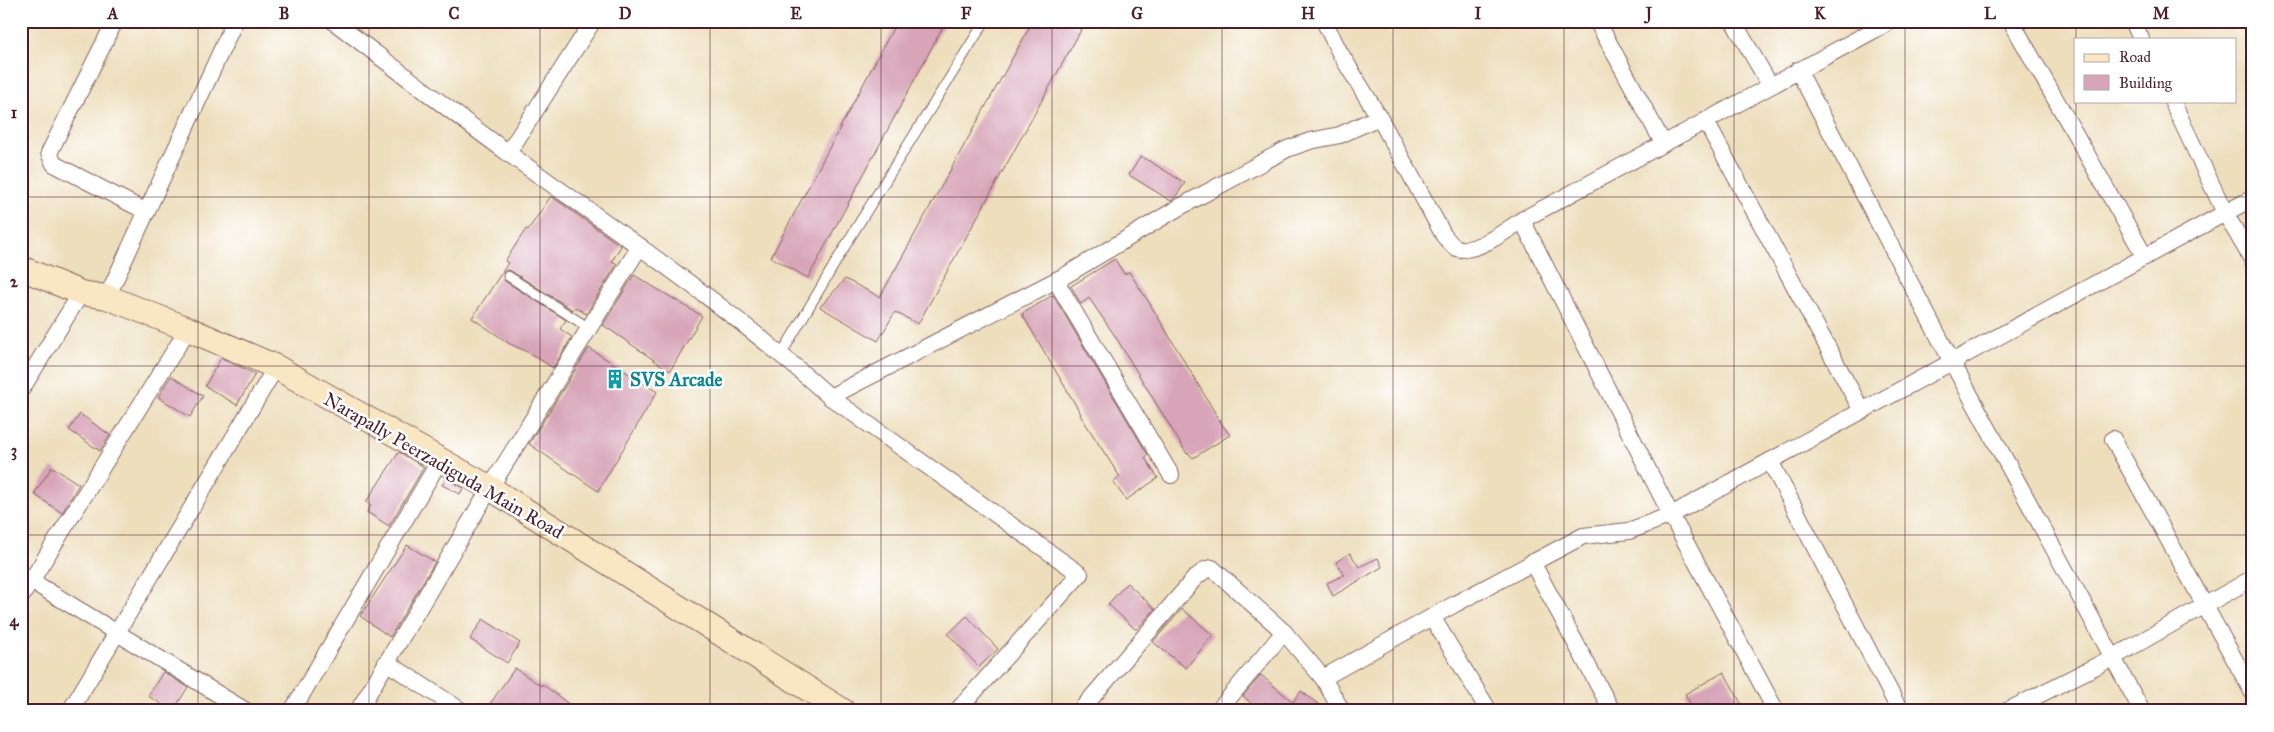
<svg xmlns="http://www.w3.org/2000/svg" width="2274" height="732" viewBox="0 0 2274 732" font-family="'IM FELL Great Primer',serif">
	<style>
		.building { fill: #d7a4b8 }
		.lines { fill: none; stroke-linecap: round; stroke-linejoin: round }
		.lane-casing { stroke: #83625e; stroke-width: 11 }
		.street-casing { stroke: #83625e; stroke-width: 18 }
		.secondary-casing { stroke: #83625e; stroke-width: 26 }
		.lane { stroke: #fff; stroke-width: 9 }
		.street { stroke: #fff; stroke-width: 16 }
		.secondary { stroke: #f9e7c3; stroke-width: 24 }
		.grid { fill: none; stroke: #4a1f2b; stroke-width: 1; stroke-opacity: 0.55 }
		.labels { text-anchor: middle; stroke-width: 5; stroke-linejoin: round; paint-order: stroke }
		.culture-label { font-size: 19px; font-weight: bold; fill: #0d838f; stroke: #fff; text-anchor: start }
		.street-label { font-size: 19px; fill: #4a1f2b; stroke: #fff }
		.neatline { fill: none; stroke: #4a1f2b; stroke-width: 2 }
		.grid-label { font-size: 16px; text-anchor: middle; font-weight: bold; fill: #4a1f2b }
	</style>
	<rect width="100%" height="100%" fill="#fff"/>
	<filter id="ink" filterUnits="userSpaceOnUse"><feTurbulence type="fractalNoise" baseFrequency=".02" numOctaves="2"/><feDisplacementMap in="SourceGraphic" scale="10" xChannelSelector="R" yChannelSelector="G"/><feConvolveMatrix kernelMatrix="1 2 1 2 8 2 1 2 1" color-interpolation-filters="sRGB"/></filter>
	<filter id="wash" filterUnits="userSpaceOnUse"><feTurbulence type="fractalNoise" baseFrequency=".0096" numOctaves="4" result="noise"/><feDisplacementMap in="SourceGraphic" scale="20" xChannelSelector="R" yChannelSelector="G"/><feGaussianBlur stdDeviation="1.12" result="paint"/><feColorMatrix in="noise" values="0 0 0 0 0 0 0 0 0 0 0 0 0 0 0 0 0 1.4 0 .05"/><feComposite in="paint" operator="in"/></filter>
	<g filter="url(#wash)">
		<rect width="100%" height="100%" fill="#eddebc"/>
		<g id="blocks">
			<!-- building -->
			<g class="building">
				<polygon points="897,21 946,21 808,278 771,257"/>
				<polygon points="1033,21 1066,21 1081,30 918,324 895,312 878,341 820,307 845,279 880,297"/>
				<polygon points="1141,156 1185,183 1174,199 1171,201 1129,175"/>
				<polygon points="551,196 621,246 612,261 617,264 586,314 575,307 573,310 511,271 506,270 503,273 505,281 566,320 560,329 572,337 553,368 530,353 510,344 472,318 508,263 505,261 526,229 528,230"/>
				<polygon points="1115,259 1124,274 1129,272 1150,304 1223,426 1230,435 1193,458 1188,453 1187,454 1115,336 1089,298 1081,304 1071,286"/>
				<polygon points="634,275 702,316 670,371 603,325"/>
				<polygon points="1053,295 1148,455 1145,458 1158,478 1126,500 1113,482 1120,477 1080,415 1081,414 1022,314"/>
				<polygon points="589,348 657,392 598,491 529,444"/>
				<polygon points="221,358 255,374 237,405 205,386"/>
				<polygon points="171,376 203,396 190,417 158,397"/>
				<polygon points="80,414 110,435 100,451 69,430"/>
				<polygon points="399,452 424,467 389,526 367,512 371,505 366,502"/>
				<polygon points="52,467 79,484 62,513 34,494"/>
				<polygon points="446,479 463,488 460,494 442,485"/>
				<polygon points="407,545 435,562 390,637 360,616"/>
				<polygon points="1350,553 1359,567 1378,558 1382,567 1333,596 1327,583 1344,575 1336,562"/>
				<polygon points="1127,583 1155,609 1137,629 1135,629 1108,604"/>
				<polygon points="1182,609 1213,635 1186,668 1153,642"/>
				<polygon points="967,616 998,649 979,667 948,634"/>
				<polygon points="483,619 520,643 507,663 470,639"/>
				<polygon points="515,668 541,686 542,684 578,711 485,711"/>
				<polygon points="163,672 188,687 173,711 148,696"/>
				<polygon points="1724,672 1742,705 1731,711 1694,711 1685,694"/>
				<polygon points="1261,675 1293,702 1301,691 1327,711 1260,711 1243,696"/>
			</g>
		</g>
	</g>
	<g filter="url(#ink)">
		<use href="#blocks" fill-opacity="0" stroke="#83625e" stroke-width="1"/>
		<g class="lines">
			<defs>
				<g id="lane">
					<polyline points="508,276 589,328"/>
					<polyline points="782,353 853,233 985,21"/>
				</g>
				<g id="street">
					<polyline points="115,21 49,153 54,164 147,212"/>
					<path d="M333,21c58,44 116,89 175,132 110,79 222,154 322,244l236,-122 112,-67 109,-59 23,-8 30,-6 39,-18 -39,-64 -16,-32"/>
					<polyline points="1597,21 1663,143"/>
					<polyline points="1733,21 1770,85"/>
					<polyline points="2011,21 2145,257"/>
					<polyline points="2133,21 2141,39"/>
					<polyline points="2250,21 2253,26"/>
					<polyline points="1798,70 1952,362 2142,711"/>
					<path d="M1379,117l65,119c3,3 7,9 11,11 16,10 54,-18 67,-27"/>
					<polyline points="1705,120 1862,411"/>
					<polyline points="508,153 593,21"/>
					<polyline points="2253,198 2225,213 2253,261"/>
					<polyline points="1056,281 1171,475"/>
					<polyline points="107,297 235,21"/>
					<polyline points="21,390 81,293"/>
					<polyline points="830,397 1080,574 957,711"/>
					<polyline points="2113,439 2253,693"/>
					<polyline points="1770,461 1900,711"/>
					<polyline points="1532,562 1610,707"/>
					<polyline points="23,576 246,711"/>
					<polyline points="21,597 188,329"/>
					<polyline points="1432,617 1489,711"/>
					<polyline points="386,662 462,711"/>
					<polyline points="1323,678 1455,604 1583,536 1629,531 1671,515 2225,213 2172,101"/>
					<polyline points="70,711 276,367"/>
					<polyline points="292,711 440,460"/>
					<polyline points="358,711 490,488 640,246"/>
					<polyline points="1080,711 1195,578 1205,570 1212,568 1284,632 1323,678 1342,711"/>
					<polyline points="1218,711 1284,632"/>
					<polyline points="1776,711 1671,515 1522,220 1891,21"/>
					<polyline points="2007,711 2112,658 2253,578"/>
				</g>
				<polyline id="secondary" points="21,268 81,293 107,297 188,329 276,367 490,488 843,711"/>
			</defs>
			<!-- lane casing -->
			<use href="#lane" class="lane-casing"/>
			<!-- street casing -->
			<use href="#street" class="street-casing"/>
			<!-- secondary casing -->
			<use href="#secondary" class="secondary-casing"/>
			<!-- lane -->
			<use href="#lane" class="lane"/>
			<!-- street -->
			<use href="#street" class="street"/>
			<!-- secondary -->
			<use href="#secondary" class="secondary"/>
		</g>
	</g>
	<!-- grid -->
	<path class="grid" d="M198,21v690M369,21v690M540,21v690M710,21v690M881,21v690M1052,21v690M1222,21v690M1393,21v690M1564,21v690M1734,21v690M1905,21v690M2076,21v18M2076,101v610M21,197h2232M21,366h2232M21,535h2232"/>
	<!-- icons -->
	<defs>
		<symbol id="building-bare" viewBox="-9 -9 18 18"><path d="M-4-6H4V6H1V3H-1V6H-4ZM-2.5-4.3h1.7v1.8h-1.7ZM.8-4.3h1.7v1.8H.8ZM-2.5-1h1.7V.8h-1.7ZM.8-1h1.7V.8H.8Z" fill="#0f9aa8" stroke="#fff" stroke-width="2.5" paint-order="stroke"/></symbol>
	</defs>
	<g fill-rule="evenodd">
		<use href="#building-bare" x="601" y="365" width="28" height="28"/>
	</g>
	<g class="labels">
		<!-- culture labels -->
		<g class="culture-label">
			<text x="630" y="386">SVS Arcade</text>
		</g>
		<!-- street labels -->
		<g class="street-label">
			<text transform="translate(444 465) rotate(30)" y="7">Narapally Peerzadiguda Main Road</text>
		</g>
	</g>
	<!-- margin -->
	<rect width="2274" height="732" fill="none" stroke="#fff" stroke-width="55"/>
	<!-- legend -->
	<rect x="2074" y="38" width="162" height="65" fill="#ffffff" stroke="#b7a5aa"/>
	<rect x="2084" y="54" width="25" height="8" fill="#f9e7c3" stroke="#b7a5aa"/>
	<text x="2119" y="62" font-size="15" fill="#4a1f2b">Road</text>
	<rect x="2084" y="75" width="25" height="15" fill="#d7a4b8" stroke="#b7a5aa"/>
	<text x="2119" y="88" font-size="15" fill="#4a1f2b">Building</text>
	<rect x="28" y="28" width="2218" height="676" class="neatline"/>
	<g class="grid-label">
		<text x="113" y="19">A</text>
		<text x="284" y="19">B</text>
		<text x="454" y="19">C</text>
		<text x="625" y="19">D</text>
		<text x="796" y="19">E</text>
		<text x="966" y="19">F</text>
		<text x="1137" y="19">G</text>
		<text x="1308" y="19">H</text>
		<text x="1478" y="19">I</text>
		<text x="1649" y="19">J</text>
		<text x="1820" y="19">K</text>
		<text x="1990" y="19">L</text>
		<text x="2161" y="19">M</text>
		<text x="14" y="118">1</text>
		<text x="14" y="287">2</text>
		<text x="14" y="456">3</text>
		<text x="14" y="626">4</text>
	</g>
</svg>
